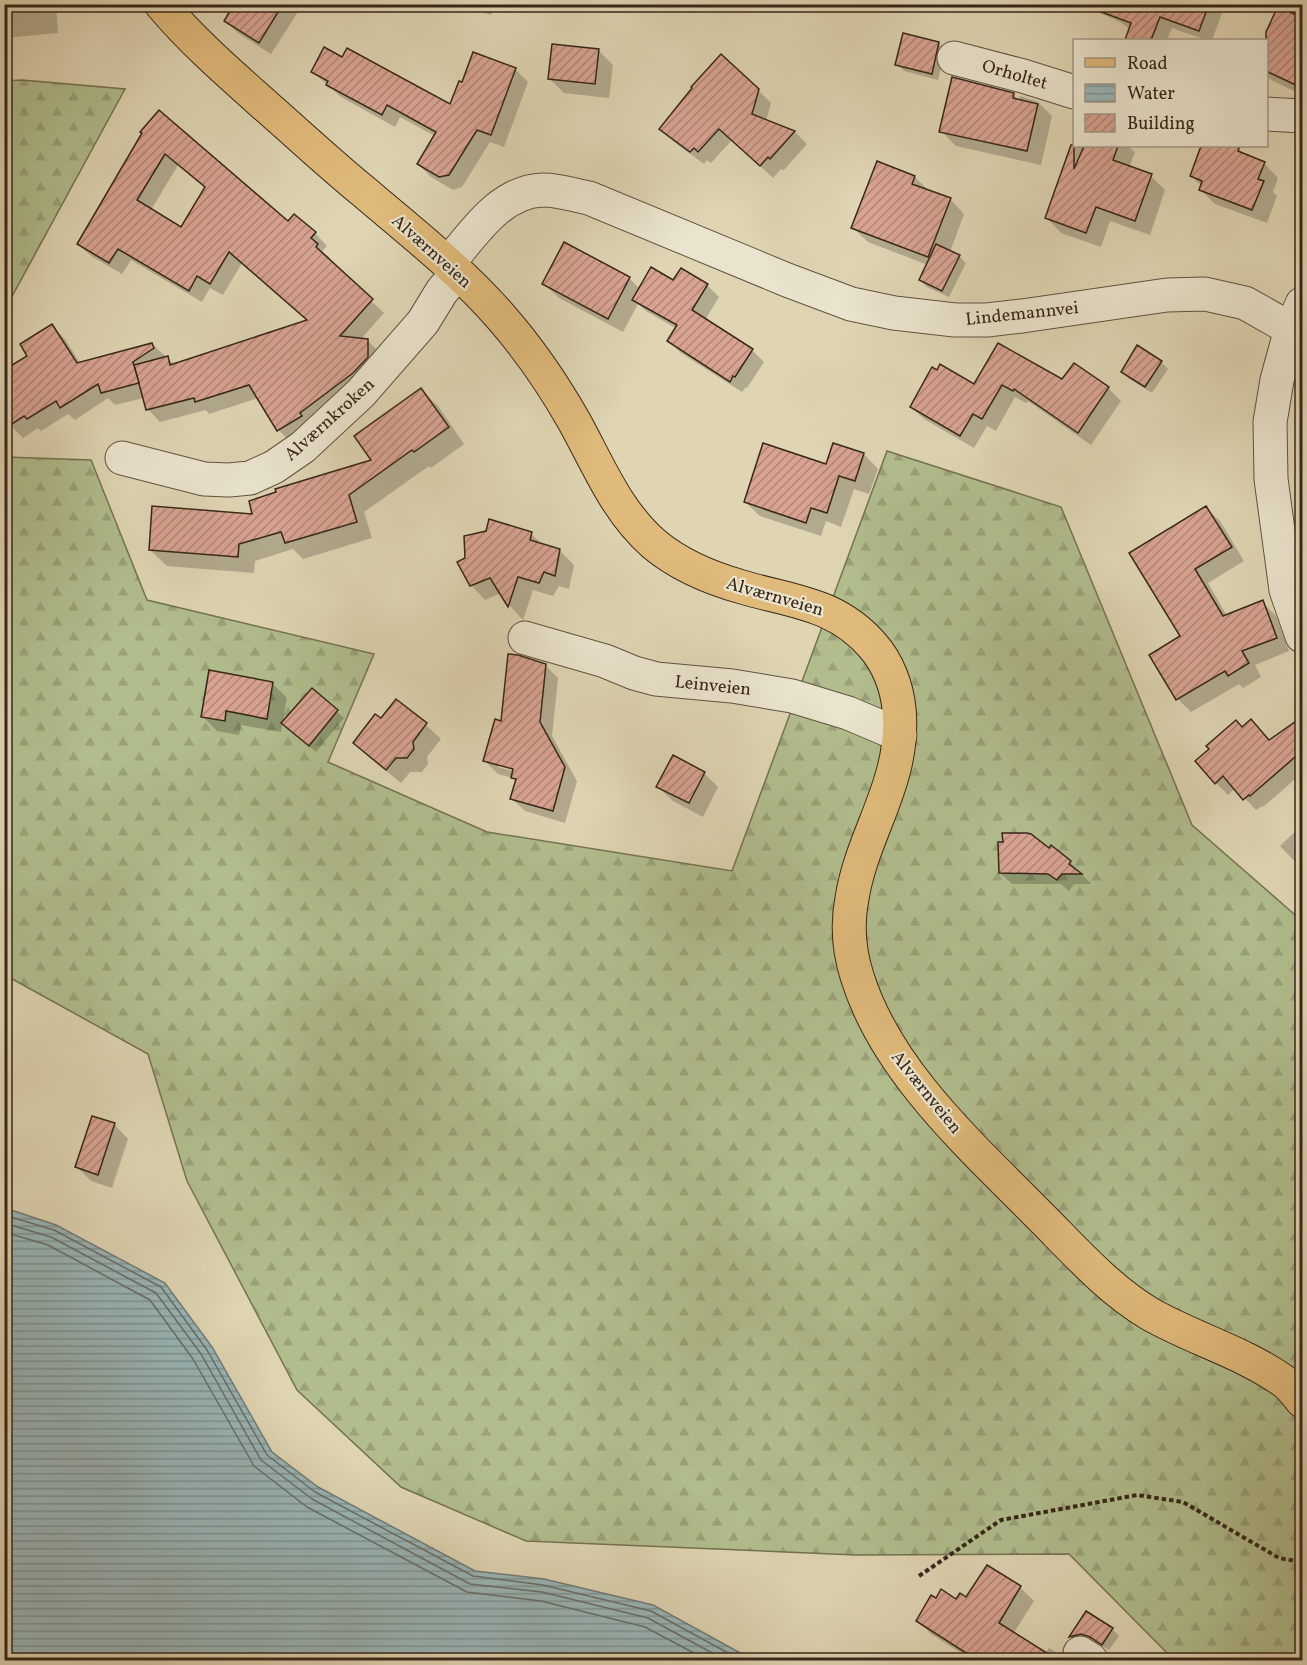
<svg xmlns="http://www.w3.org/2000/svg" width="1307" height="1665" viewBox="0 0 1307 1665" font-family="Vollkorn,serif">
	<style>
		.forest { fill: url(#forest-firs); stroke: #747253; stroke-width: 1.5 }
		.water { fill: url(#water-rules); stroke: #727c78; stroke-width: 1.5 }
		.shadow { fill: #0003; fill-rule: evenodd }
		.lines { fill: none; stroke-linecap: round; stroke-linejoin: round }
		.shore { stroke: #686e68; stroke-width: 1.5 }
		.building { fill: url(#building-hatch); stroke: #372619; stroke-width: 1.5; fill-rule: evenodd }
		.minor-casing { stroke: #615240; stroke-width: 35 }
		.major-casing { stroke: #372619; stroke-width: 35 }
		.path { stroke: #372619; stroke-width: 4; stroke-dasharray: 4.5 3; stroke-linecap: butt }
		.minor { stroke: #eae4ce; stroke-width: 33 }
		.major { stroke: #e0ba7a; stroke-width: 33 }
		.labels { text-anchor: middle; stroke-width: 4.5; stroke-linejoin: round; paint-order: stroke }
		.street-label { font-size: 18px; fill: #372619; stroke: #eae4ce }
	</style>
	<defs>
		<pattern id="forest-firs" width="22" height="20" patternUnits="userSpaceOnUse" patternTransform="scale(1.5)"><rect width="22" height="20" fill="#b1bd8d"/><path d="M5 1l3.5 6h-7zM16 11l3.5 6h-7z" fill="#99a279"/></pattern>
		<pattern id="water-rules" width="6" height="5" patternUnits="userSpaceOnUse" patternTransform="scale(1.5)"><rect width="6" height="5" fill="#99b6b8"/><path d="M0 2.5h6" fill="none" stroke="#7e9495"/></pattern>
		<pattern id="building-hatch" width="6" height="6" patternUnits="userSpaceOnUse" patternTransform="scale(1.5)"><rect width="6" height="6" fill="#d8a391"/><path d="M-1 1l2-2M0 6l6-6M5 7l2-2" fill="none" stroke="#b08576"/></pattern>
	</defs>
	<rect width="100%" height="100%" fill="#dfd5b3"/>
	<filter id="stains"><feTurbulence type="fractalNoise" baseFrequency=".00333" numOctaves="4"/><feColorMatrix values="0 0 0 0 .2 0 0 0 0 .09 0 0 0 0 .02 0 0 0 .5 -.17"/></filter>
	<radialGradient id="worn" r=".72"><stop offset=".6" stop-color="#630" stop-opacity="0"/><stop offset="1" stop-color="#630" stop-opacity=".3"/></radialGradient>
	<!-- forest -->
	<g class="forest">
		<polygon points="22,80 125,89 10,300 5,306 5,81"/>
		<polygon points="887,451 1061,507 1192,825 1302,921 1302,1660 1174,1660 1069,1554 856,1555 526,1541 401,1487 297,1390 187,1181 148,1054 5,975 5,457 91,460 147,600 374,654 328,762 487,832 732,871"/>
	</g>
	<!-- water -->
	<polygon class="water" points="5,1208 56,1225 165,1283 212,1347 272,1452 318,1487 475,1571 544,1579 653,1605 753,1660 5,1660"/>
	<!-- shadow -->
	<g class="shadow">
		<polygon points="4,4 56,4 58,33 4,38"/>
		<polygon points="236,4 303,4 271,54 238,33 225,21"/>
		<polygon points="456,4 494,4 491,15"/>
		<polygon points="1080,4 1217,4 1223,11 1212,40 1206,40 1172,28 1167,40 1126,40 1131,30 1122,23"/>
		<polygon points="1279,8 1302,20 1302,95 1271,80 1266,75 1266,40 1264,40"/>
		<polygon points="938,43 945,50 938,80 904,71 897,64"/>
		<polygon points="598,50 613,65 609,98 564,93 550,79"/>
		<polygon points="515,69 528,82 504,147 490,142 462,187 453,190 431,177 418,164 435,136 400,117 395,127 341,97 313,72 451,106 463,84"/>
		<polygon points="758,90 771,103 766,121 795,132 807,144 784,170 781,169 773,178 732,140 711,163 707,160 704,164 674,142 661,129"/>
		<polygon points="1013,94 1018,100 1020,96 1038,102 1052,116 1041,165 956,146 941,131"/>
		<path d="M143,133l145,90 27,10 12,13 -5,5 8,7 -2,2 56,53 -24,27h7l13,13 -89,90 -12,-13 -21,-32 -49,16 -3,-4 -46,12 -12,-13 -4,-11 -29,7 -7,-7 -33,22 -7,-6 -27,17 -3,-3 -15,10 -13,-13 20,-69 22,-30 13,13 15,24 72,-19 23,21 133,-44 -66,-58 -19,32 -13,-7 -8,14 -71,-42 -9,14 -31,-18 -13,-12zM178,165l28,23 -24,41 -31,-19z"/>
		<polygon points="1074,139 1074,146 1128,146 1135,152 1129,168 1151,176 1165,190 1150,235 1110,221 1101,247 1061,233 1047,218"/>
		<polygon points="1203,146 1218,147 1218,146 1264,163 1278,178 1273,192 1277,196 1267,223 1215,204 1201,190 1202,186 1191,176"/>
		<polygon points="915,177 930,192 950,199 964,214 950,252 959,256 966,263 949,297 927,287 920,280 928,265 868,242 853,228"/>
		<polygon points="565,244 629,278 640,289 674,282 707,285 719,297 705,320 752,350 764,362 747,388 746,387 742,392 681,353 669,341 677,329 646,311 638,304 623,332 559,298 544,284"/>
		<polygon points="1161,362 1168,369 1152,393 1129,379 1123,372"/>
		<polygon points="1063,381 1108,388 1121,401 1091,445 1028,401 1026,403 1015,397 996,431 987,426 974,448 924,419 911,406 975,386"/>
		<polygon points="421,390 438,406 464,444 431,468 429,466 364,512 372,538 303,559 293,549 255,561 254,573 167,566 150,550 255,515 374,461"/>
		<polygon points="834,445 864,454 878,469 869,494 854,489 841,527 826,521 821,536 760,516 745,502 827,466"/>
		<polygon points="1206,508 1220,521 1244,561 1208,583 1227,616 1262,602 1276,616 1289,651 1255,665 1261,677 1243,688 1239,684 1191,712 1178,699 1182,637"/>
		<polygon points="531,534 543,545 559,550 574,565 569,589 559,586 553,596 533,590 523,620 510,606 501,593 485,600 471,585"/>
		<path d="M545,665l13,13 -6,58 25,45 -12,42 -40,-12 -13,-12 5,-18 -4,-3 -15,-4 -13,-13 17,-38zM498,764l23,6 -1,3 -22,-6z"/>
		<polygon points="272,683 287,698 281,732 241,725 239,735 217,731 202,716"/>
		<polygon points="312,690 344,718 316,752 290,730"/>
		<polygon points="396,701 426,725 441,739 427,757 428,764 422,772 410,772 401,783 369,757 355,743 381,720"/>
		<polygon points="1302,719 1302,773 1263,807 1262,806 1256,810 1235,788 1228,795 1216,783 1242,729 1270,741"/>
		<polygon points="704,773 718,787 703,817 673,801 658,787"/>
		<polygon points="1302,825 1302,869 1280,846"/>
		<polygon points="1070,862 1091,884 1074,884 1069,891 1061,884 1012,884 1000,873"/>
		<polygon points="114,1124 128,1139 112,1188 91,1181 77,1167"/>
		<polygon points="987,1567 1020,1587 1034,1601 1013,1634 1045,1654 1049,1648 1060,1655 1063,1650 1074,1660 972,1660 931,1634 917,1620 957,1601 967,1599"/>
		<polygon points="1087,1613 1112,1629 1119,1636 1109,1650 1099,1644 1089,1641 1075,1645 1070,1640"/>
	</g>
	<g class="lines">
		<!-- shore -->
		<g class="shore">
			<polyline points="4,1215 54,1230 161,1287 207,1350 267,1455 315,1492 473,1576 543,1585 651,1611 741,1660"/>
			<polyline points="4,1223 51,1237 156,1293 201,1354 261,1460 312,1499 470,1584 542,1592 648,1618 725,1660"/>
			<polyline points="4,1232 48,1245 150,1300 193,1359 254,1466 307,1507 467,1592 541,1601 645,1627 707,1660"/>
		</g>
	</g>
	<!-- building -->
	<g class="building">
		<polygon points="234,4 283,4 259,43 224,21"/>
		<polygon points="1088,4 1209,4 1199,31 1160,17 1151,40 1125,40 1131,23 1088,7"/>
		<polygon points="1278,6 1302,18 1302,88 1266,71 1266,32"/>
		<polygon points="903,33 939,42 932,74 895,65"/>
		<polygon points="552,44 599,49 595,84 548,79"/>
		<polygon points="324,47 342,57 347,48 450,104 459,81 462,82 473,52 516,68 491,135 477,130 449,175 439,177 417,164 436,132 387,105 382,115 326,85 328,81 311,72"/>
		<polygon points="721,54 759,89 752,114 795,131 770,159 768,157 760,166 719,129 698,152 694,148 690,152 659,129 692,88 691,87"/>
		<polygon points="952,77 1014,93 1013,98 1038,104 1027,151 939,132"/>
		<path d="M159,110l129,111 6,-7 22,18 -5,6 7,6 -2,3 57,52 -33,37 28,3v18l-15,16 -53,40 2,3 -25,15 -28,-46 -54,17 -1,-4 -48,12 -12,-45 34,-9 2,9 137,-45 -78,-68 -19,32 -13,-8 -8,15 -71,-42 -9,14 -32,-19 65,-111 -2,-1zM165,154l40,33 -24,40 -44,-27z"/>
		<polygon points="1071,145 1074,145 1074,169 1084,146 1118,146 1113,160 1152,174 1135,221 1096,207 1086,233 1045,218"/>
		<polygon points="1201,146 1240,146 1238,151 1265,162 1258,179 1264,181 1252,210 1199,190 1202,181 1190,176"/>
		<polygon points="877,161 915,176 912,184 951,198 928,257 851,228"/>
		<polygon points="564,242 630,277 608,319 542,284"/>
		<polygon points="936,244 960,255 942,291 919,280"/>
		<polygon points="651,267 673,280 681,268 708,284 692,310 753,349 735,377 733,376 730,382 667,341 677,325 632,300"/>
		<polygon points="52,324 77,363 152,343 154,348 133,362 139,383 101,393 98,384 60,408 56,401 27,419 24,416 4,429 4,370 27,356 20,344"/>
		<polygon points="998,343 1062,379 1074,363 1109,387 1078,433 1014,389 1013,391 1002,385 982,419 973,414 960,436 910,407 932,367 937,370 940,364 974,384"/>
		<polygon points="1137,345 1162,361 1145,387 1121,372"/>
		<polygon points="421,388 449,427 414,452 412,450 349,495 357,522 285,543 281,532 239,544 238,557 149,550 152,506 252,514 249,501 276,492 275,489 371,460 354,436"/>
		<polygon points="763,443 826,464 833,443 864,453 855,481 839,476 827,513 811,508 806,523 744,502"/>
		<polygon points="1206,506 1232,547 1195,569 1223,616 1263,600 1277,638 1242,651 1249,663 1228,676 1225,671 1176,700 1149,655 1180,636 1129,553"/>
		<polygon points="489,519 532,532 530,540 560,549 555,576 544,572 539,583 518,577 508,607 490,578 470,586 457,562 465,558 464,536 486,531"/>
		<polygon points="508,654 518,655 546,664 540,722 565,767 553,811 510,799 516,779 511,778 513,769 483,761 495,719 501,721"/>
		<polygon points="209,670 273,682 267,719 226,711 225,721 201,717"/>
		<polygon points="312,688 338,710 309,746 281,723"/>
		<polygon points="396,699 427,723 413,742 414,749 407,758 396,758 386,770 353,743 375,714 381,718"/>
		<polygon points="1302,717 1302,751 1250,796 1249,795 1243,800 1223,776 1215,784 1195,761 1209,749 1206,746 1236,720 1242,727 1251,719 1269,740"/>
		<polygon points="673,755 705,772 689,803 656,787"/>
		<polygon points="1002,833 1027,833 1031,834 1049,848 1051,845 1071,861 1069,864 1082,874 1062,874 1057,880 1048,874 999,873 998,842 1003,842"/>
		<polygon points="92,1116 115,1123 98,1175 75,1167"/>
		<polygon points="987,1565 1021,1586 999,1623 1058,1660 977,1660 916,1621 931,1595 936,1598 941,1589 956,1599 960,1593 966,1597"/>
		<polygon points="1086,1611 1113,1628 1102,1645 1090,1637 1081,1634 1069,1637"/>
	</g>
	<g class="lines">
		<defs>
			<g id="minor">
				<polyline points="954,58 1023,76 1074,92"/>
				<polyline points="1266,114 1302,116"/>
				<path d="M448,264c25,-30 52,-73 95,-74 16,0 31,5 46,8l198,82 64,24 43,9 61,7h32l35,-4 145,-21 38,-1 40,9 46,26"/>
				<polyline points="1302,304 1291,329 1277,380 1270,422 1271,479 1286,590 1302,636"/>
				<polyline points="122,458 204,479 229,480 250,478 274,467 303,447 361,393 423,322 442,291 458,273"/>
				<polyline points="525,638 605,661 634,673 656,679 732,686 792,696 848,713 900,735"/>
				<polyline points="1080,1653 1091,1660"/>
			</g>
			<path id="major" d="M161,4c32,38 69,70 106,103 32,28 63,57 96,84 47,40 97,79 138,126 28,32 52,67 73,104 24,43 42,90 80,123 25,21 56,34 88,43 50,15 94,16 131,59 15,17 24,41 26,63 7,72 -36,122 -47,189 -5,26 -3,53 5,78 29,95 115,171 183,240 34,34 68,73 110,98 42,24 92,38 132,66 8,5 14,13 20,21"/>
		</defs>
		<!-- minor casing -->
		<use href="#minor" class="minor-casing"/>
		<!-- major casing -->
		<use href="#major" class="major-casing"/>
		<!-- path -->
		<polyline class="path" points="919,1576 1001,1520 1137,1495 1183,1502 1279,1558 1302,1562"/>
		<!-- minor -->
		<use href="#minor" class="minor"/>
		<!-- major -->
		<use href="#major" class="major"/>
	</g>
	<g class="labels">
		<!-- street labels -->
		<g class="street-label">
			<text transform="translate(1015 74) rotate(16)" y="6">Orholtet</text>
			<text transform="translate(432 251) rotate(42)" y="6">Alværnveien</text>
			<text transform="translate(1022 313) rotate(-6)" y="6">Lindemannvei</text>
			<text transform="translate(329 419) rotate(-42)" y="6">Alværnkroken</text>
			<text transform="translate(775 596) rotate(16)" y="6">Alværnveien</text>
			<text transform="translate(713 685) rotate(6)" y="6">Leinveien</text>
			<text transform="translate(927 1092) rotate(51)" y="6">Alværnveien</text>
		</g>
	</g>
	<!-- margin -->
	<rect width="1307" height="1665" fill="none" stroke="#dfd5b3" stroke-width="24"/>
	<rect x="6" y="6" width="1295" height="1653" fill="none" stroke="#372619" stroke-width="3"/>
	<rect x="12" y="12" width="1283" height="1641" fill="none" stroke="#372619" stroke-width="1.5"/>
	<!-- legend -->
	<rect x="1073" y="39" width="195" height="108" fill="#eae4ce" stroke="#a29886" stroke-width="1.5"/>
	<rect x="1085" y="58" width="30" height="9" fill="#e0ba7a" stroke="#a29886" stroke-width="1.5"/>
	<text x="1127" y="69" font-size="18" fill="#372619">Road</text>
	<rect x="1085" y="84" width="30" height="18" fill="url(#water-rules)" stroke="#a29886" stroke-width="1.5"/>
	<text x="1127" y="99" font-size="18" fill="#372619">Water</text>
	<rect x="1085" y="114" width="30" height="18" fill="url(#building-hatch)" stroke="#a29886" stroke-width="1.5"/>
	<text x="1127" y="129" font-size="18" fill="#372619">Building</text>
	<rect width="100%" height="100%" filter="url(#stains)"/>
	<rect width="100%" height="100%" fill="url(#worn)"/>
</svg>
